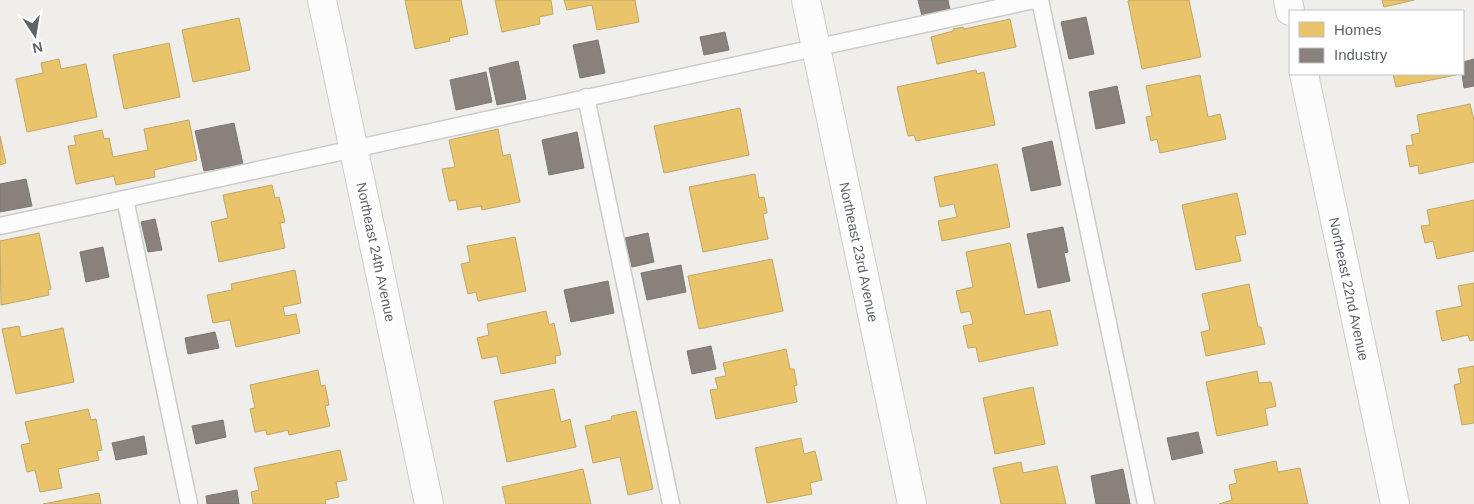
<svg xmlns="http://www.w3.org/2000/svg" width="1474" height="504" viewBox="0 0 1474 504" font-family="Arial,sans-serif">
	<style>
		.homes { fill: #e9c46a; stroke: #c0a769 }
		.industry { fill: #8a817c; stroke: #7d7876 }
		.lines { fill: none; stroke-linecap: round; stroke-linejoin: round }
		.service-casing { stroke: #cbcccc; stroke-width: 19 }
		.minor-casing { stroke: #cbcccc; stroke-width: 30 }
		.service { stroke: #fdfcfc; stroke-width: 16 }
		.minor { stroke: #fdfcfc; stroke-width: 28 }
		.labels { text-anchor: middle; stroke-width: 5; stroke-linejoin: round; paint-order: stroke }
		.street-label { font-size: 14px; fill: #5f6368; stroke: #fff }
	</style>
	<rect width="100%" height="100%" fill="#efeeea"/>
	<!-- homes -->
	<g class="homes">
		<polygon points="405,0 461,0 468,34 449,38 450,41 415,49"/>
		<polygon points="495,0 551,0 553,14 539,17 540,24 502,32"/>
		<polygon points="564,0 635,0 639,22 597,30 592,5 567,10"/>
		<polygon points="1131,0 1189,0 1201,57 1142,69 1128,1"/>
		<polygon points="1382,0 1414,0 1384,7"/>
		<polygon points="239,18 250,70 193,82 182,30"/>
		<polygon points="1010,19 1016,47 937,64 931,37 953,31 953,29 963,27 964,29"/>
		<polygon points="169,43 180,97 124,109 113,55"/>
		<polygon points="59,59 61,69 86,64 97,117 27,132 16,79 43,73 41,63"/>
		<polygon points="976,70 977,74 984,72 995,125 916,141 914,135 908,136 897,87"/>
		<polygon points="1393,74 1456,74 1456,75 1396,87"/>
		<polygon points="1200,75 1208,117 1220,114 1226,139 1160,153 1157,139 1151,141 1146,117 1152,116 1146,86"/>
		<polygon points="1470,104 1474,120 1474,162 1419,174 1418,165 1410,167 1406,146 1413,145 1411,135 1420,133 1417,115"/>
		<polygon points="740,108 749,155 664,173 654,126"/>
		<polygon points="189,120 197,160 154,170 155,177 116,185 114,176 76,184 68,146 76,145 74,136 102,130 104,139 109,138 113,157 148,150 144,129"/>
		<polygon points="498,129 503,156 510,154 520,202 482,210 481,206 458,210 456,200 449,201 442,169 455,167 449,140"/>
		<polygon points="0,136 6,163 0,165"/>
		<polygon points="997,164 1010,227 942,241 938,221 957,217 954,204 940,207 934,177"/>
		<polygon points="755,174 759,198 764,197 767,213 763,214 768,239 703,252 689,187"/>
		<polygon points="272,185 275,198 279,197 285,222 280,223 285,248 219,262 211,222 228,218 223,195"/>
		<polygon points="1237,193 1246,234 1235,236 1241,261 1196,270 1182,205"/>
		<polygon points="1474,200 1474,251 1437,259 1433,241 1425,243 1421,226 1430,225 1427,210"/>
		<polygon points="39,233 51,289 48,290 49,295 1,305 0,241"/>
		<polygon points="515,237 526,291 478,301 476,292 468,294 461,264 470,262 467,246"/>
		<polygon points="1010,243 1025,315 1050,310 1058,345 979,362 976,347 968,348 963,326 973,324 970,311 961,313 956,291 973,287 966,252"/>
		<polygon points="772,259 783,311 699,329 688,276"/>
		<polygon points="295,270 301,303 283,307 285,316 296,314 300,333 236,347 230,320 213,323 207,295 232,290 231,284"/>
		<polygon points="1474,283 1474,340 1470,341 1468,335 1442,341 1436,311 1462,306 1458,286"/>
		<polygon points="1249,284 1258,327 1261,327 1265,344 1206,356 1201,332 1210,330 1202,294"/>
		<polygon points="546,311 549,325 554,323 561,355 555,356 556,363 501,374 497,356 482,359 477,338 489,335 487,324"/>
		<polygon points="19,326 21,337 63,328 74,382 16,394 2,329"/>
		<polygon points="786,349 790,369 794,369 797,385 794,386 797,402 716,419 710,390 718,389 715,378 726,376 723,363"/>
		<polygon points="1474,366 1474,423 1462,425 1454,385 1461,383 1458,369"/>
		<polygon points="318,370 321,386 325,385 329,405 325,406 330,426 289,435 288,430 267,435 266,430 255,432 250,409 255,408 250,385"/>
		<polygon points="1257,371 1259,383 1271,382 1276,406 1265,409 1268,425 1217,436 1206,382"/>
		<polygon points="1033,387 1045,444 995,454 983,398"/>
		<polygon points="554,389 561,422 570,419 576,447 507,462 494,401"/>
		<polygon points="88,409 91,420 96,419 102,450 97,451 99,460 58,469 62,488 40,492 35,470 27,472 21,445 30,443 25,422"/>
		<polygon points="636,411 653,489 628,495 620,457 593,463 585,426 611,420 612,416"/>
		<polygon points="801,438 804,454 815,451 822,480 810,483 812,494 767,503 755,448"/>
		<polygon points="340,450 347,480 336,482 339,497 325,500 326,504 253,504 251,492 259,490 254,468"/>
		<polygon points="1276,461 1278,472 1300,468 1308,504 1219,504 1232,500 1229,485 1237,483 1234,470"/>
		<polygon points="1021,462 1023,473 1057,466 1066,504 1001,504 993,468"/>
		<polygon points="583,469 591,504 506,504 502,487"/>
		<polygon points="99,493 101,504 43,504"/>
	</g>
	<!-- industry -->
	<g class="industry">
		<polygon points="918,0 948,0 950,10 922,16"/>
		<polygon points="1086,17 1094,54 1069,59 1061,22"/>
		<polygon points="725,32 729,50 704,55 700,37"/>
		<polygon points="598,40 605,73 580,78 573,45"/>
		<polygon points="1474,59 1474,86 1464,88 1462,74 1463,74 1463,62"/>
		<polygon points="518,61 526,99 497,105 489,68"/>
		<polygon points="486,72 492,102 456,110 450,80"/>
		<polygon points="1117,86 1125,123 1096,129 1089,92"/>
		<polygon points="234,123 243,164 204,171 195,131"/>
		<polygon points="577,132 584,168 549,175 542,140"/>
		<polygon points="1052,141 1061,185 1031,191 1022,148"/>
		<polygon points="26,179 32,206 0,212 0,184"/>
		<polygon points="155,219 162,250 148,252 141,222"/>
		<polygon points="1063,227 1068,252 1064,253 1070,281 1038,288 1027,234"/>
		<polygon points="648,233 654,262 632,267 625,238"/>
		<polygon points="103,247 109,277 86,282 80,252"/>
		<polygon points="681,265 686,292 647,300 641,273"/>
		<polygon points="608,281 614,313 571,322 564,290"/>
		<polygon points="215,332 219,348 188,354 185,338"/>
		<polygon points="711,346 716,369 692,374 687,351"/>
		<polygon points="223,420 226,437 196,444 192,426"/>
		<polygon points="1198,432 1203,453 1172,460 1167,438"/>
		<polygon points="144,436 147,454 116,460 112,443"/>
		<polygon points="1123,469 1130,504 1096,504 1091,476"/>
		<polygon points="237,490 239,504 207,504 206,496"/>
	</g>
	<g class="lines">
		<defs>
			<g id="service">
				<polyline points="1040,0 1146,504"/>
				<polyline points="586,97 671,504"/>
				<polyline points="125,199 189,504"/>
				<path d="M0,226c345,-74 689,-153 1034,-226"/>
			</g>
			<g id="minor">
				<polyline points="322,0 429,504"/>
				<polyline points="806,0 912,504"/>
				<polyline points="1288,0 1290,11"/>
				<polyline points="1304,74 1395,504"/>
			</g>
		</defs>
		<!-- service casing -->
		<use href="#service" class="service-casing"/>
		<!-- minor casing -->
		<use href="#minor" class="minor-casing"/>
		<!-- service -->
		<use href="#service" class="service"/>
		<!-- minor -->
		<use href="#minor" class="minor"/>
	</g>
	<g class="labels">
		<!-- street labels -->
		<g class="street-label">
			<text transform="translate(376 252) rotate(78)" y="5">Northeast 24th Avenue</text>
			<text transform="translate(859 252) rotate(78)" y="5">Northeast 23rd Avenue</text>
			<text transform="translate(1349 289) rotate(78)" y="5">Northeast 22nd Avenue</text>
		</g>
	</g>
	<!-- legend -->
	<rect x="1289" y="10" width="175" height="65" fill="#ffffff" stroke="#bfc1c3"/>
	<rect x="1299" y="22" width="25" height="15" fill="#e9c46a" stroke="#bfc1c3"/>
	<text x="1334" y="35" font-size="15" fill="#5f6368">Homes</text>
	<rect x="1299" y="48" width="25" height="15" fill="#8a817c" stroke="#bfc1c3"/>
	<text x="1334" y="60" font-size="15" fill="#5f6368">Industry</text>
	<!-- north arrow -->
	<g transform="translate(35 35) rotate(168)" stroke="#ffffff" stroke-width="4" paint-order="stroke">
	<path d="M0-4L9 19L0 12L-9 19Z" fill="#5f6368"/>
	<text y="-8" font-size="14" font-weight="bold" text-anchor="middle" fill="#5f6368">N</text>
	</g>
</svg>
